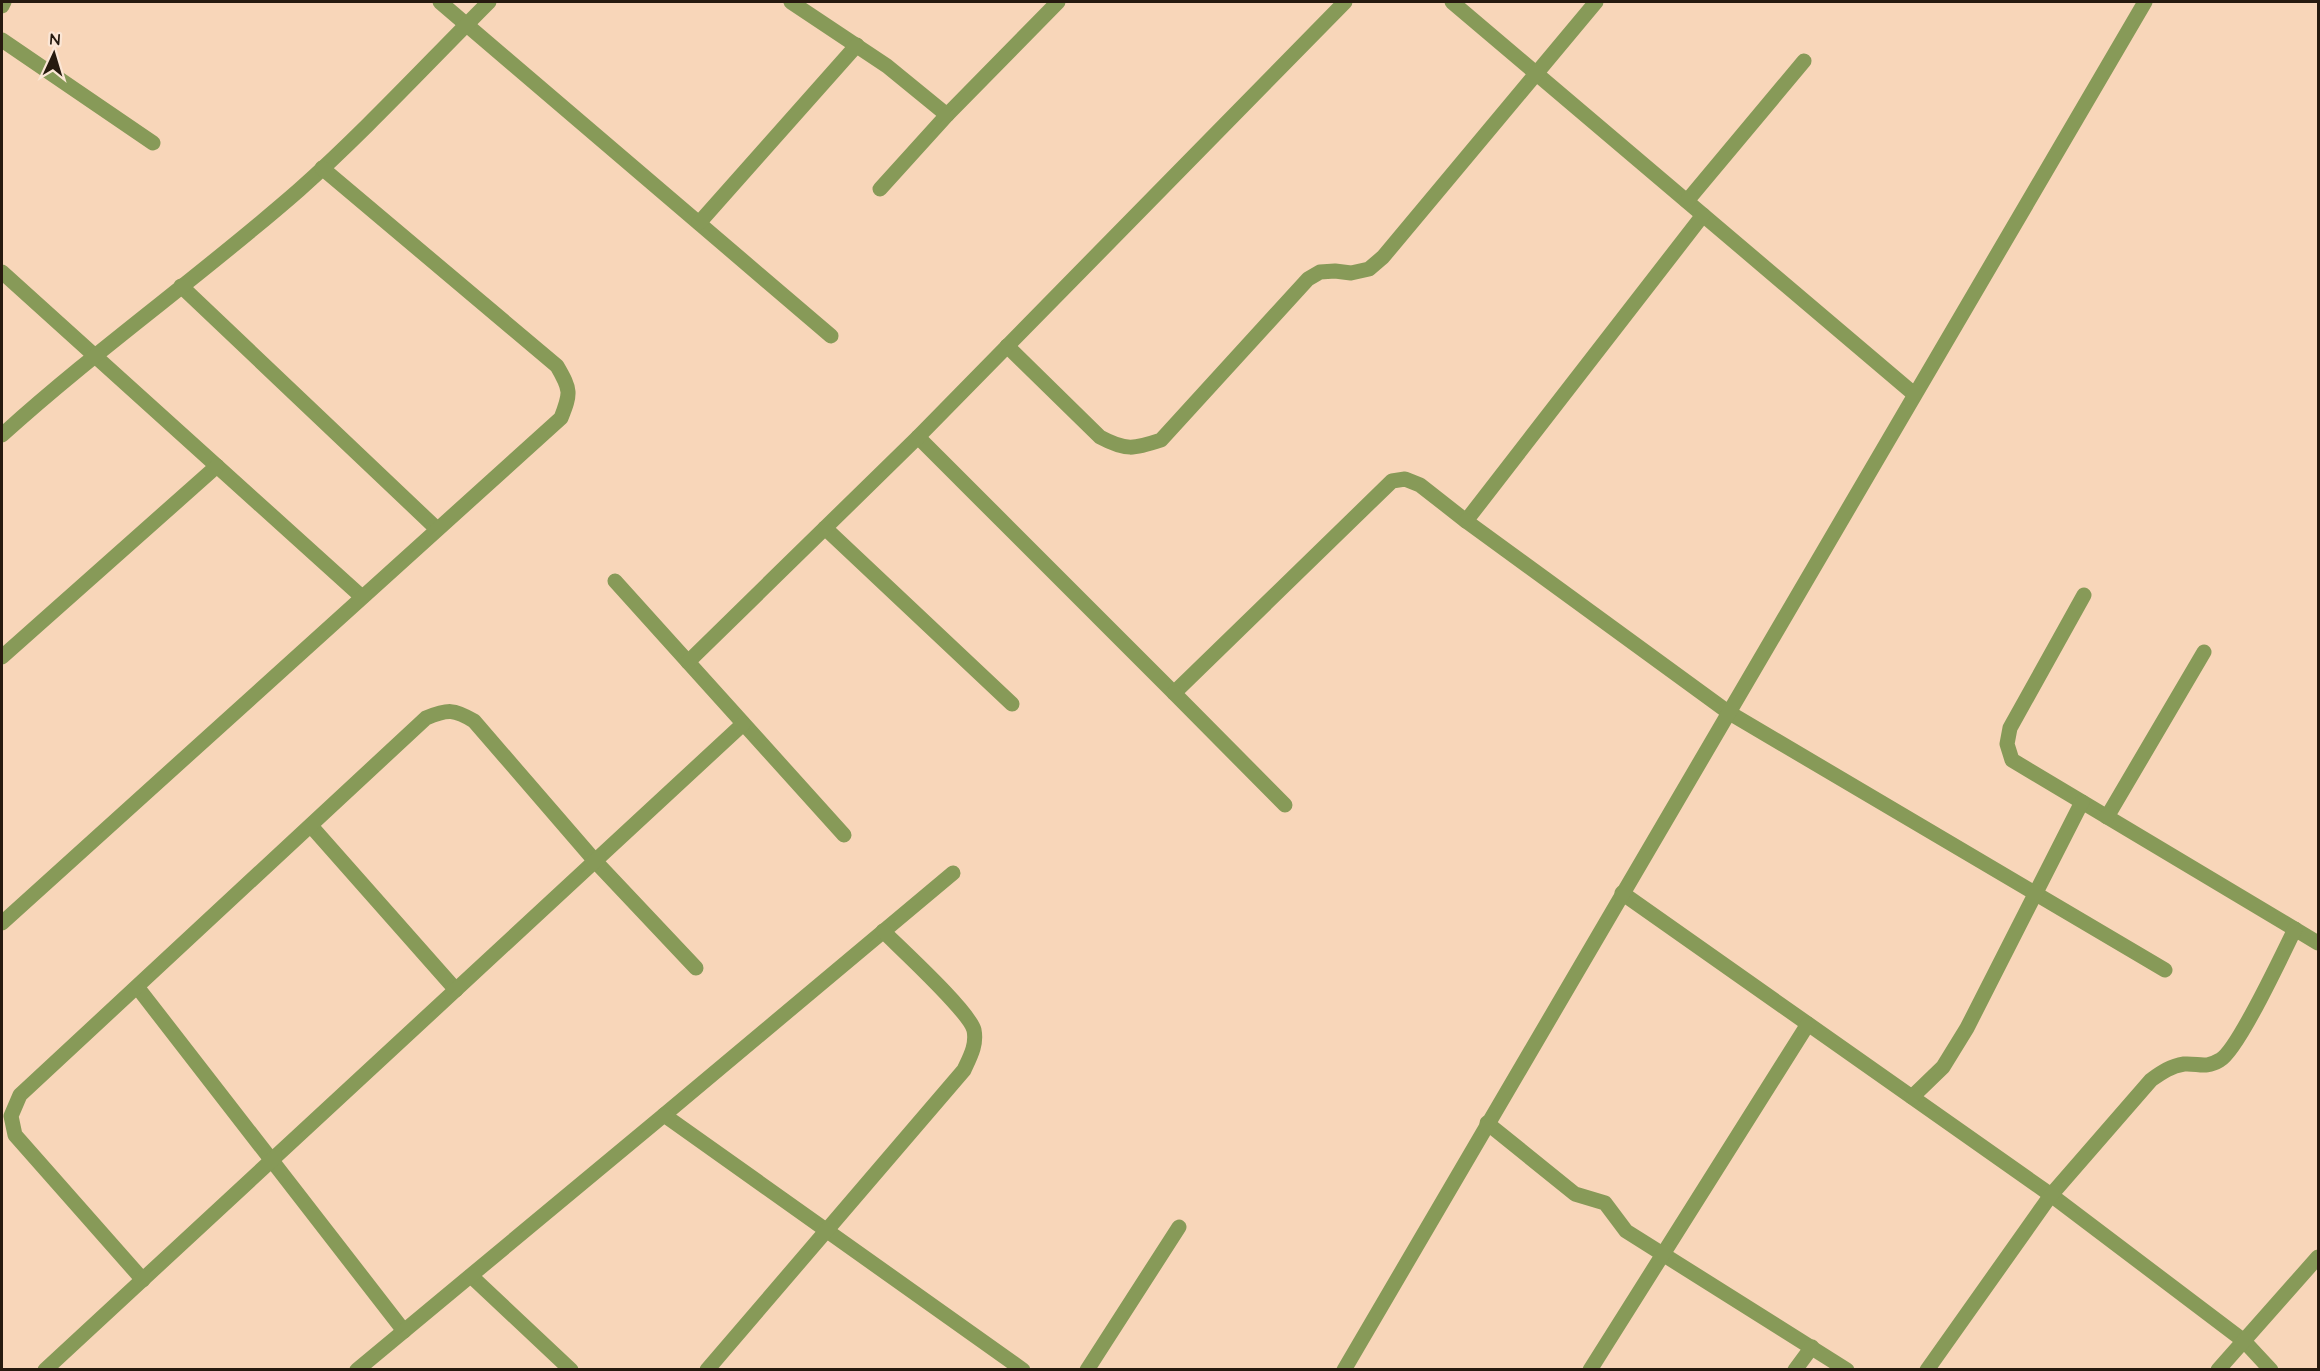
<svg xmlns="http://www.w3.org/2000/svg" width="2320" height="1371" viewBox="0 0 2320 1371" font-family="Quicksand,sans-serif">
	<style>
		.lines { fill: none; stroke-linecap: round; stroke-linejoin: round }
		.minor { stroke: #879a58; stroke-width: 15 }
	</style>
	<rect width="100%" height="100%" fill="#f8d6b9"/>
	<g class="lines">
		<!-- minor -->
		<g class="minor">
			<polyline points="440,2 831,336"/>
			<polyline points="791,2 887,66 947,115 1058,2"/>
			<polyline points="1452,2 1914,394"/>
			<polyline points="2,6 4,2"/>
			<polyline points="2,40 153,143"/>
			<polyline points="880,189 947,115"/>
			<polyline points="1687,201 1804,61"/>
			<polyline points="699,223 857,45"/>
			<polyline points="2,272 362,597"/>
			<polyline points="181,286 437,529"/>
			<path d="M1007,346l93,91c26,14 34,12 61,3l147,-161 12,-7 15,-1 16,2 18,-4 14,-12 213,-255"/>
			<path d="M2,435c95,-86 200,-160 297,-245 66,-59 127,-125 190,-188"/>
			<polyline points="918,437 1174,693 1392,481 1405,479 1420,485 1466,521 1703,215"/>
			<polyline points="1466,521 1728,712 2165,970"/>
			<polyline points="825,528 1012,704"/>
			<polyline points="615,581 844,835"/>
			<polyline points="2084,595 2010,728 2007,744 2012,760 2318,943"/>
			<polyline points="2,657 217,466"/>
			<polyline points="688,662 918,437 1345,2"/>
			<polyline points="1174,693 1285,805"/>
			<polyline points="2107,817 2204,652"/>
			<polyline points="311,826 456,990"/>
			<polyline points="1622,893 2051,1195 2244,1341 2271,1370"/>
			<path d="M2,923l559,-505c10,-25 10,-28 -4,-52l-235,-198"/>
			<polyline points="138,988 404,1331"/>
			<polyline points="1912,1097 1943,1067 1967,1028 2082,802"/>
			<polyline points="664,1115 953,873"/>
			<polyline points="1487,1123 1575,1194 1605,1203 1626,1231 1847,1370"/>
			<polyline points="471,1276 571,1370"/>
			<path d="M143,1280l-128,-145 -4,-19 9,-21 406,-377c22,-9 28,-9 48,3l121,140 101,107"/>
			<polyline points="45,1370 743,724"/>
			<polyline points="357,1370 664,1115 1023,1370"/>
			<path d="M707,1370l257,-300c6,-13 13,-25 10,-40 -5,-19 -73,-81 -91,-99"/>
			<polyline points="1087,1370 1179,1227"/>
			<polyline points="1344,1370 2145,2"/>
			<polyline points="1590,1370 1808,1024"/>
			<polyline points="1795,1370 1812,1347"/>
			<path d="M1927,1370l124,-175 100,-115c11,-8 20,-14 33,-16 15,-1 21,5 36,-4 18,-10 63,-107 75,-131"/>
			<polyline points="2218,1370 2318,1257"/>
		</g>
	</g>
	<!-- border -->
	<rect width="2320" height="1371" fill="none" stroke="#261a0f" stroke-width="6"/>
	<!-- north arrow -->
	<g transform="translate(54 54) rotate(4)" stroke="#fbe6d5" stroke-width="4.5" paint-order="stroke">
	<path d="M0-4.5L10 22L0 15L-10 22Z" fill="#261a0f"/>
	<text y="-9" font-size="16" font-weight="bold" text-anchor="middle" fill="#261a0f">N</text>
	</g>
</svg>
